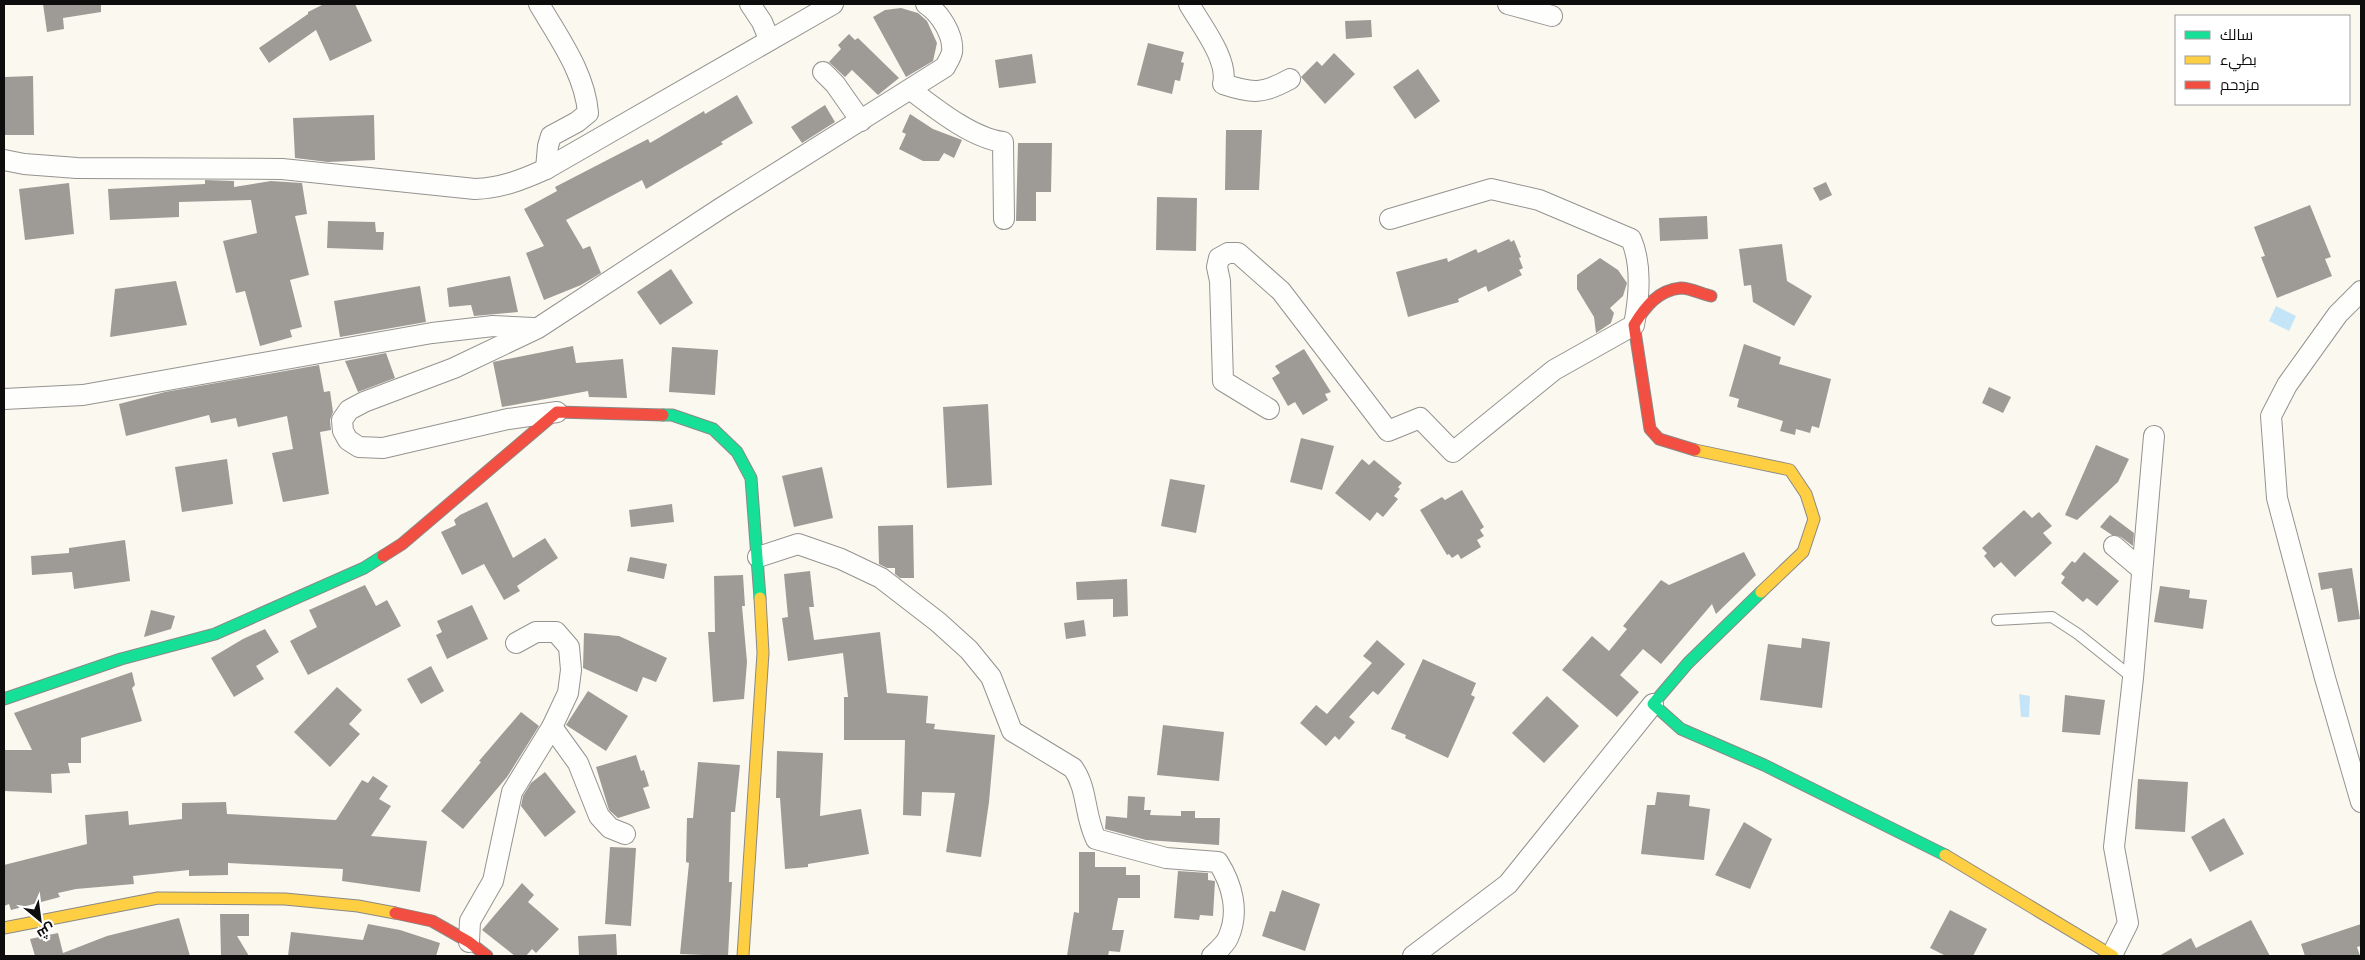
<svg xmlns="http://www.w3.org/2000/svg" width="2365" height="960" viewBox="0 0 2365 960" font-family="Literata,Cairo,serif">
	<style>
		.water { fill: #c4e5f8 }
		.building { fill: #9e9b96 }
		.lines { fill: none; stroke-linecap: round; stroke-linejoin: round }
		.lane-casing { stroke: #94938f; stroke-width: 12 }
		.street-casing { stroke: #94938f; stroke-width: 22 }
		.fast-casing { stroke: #8b8986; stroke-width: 13 }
		.slow-casing { stroke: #8b8986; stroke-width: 13 }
		.jam-casing { stroke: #8b8986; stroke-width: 13 }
		.lane { stroke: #fefefd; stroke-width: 10 }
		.street { stroke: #fefefd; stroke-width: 20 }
		.fast { stroke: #16e098; stroke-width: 11 }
		.slow { stroke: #ffcf43; stroke-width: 11 }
		.jam { stroke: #f24e42; stroke-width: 11 }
	</style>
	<rect width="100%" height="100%" fill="#fbf8f0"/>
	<!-- water -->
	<g class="water">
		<polygon points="2276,306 2296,316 2289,331 2269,321"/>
		<polygon points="2019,694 2030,696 2029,717 2021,717"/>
	</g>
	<!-- building -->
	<g class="building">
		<polygon points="43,4 101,4 101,12 63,18 64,29 47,32"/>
		<polygon points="324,4 355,4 372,41 330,61 316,30 269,63 259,48 308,14 308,12"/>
		<polygon points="901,8 918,13 927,21 937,43 933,61 906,77 873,17 885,10"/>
		<polygon points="1371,20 1372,37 1346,39 1345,21"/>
		<polygon points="849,34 855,40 858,38 899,78 878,95 852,70 845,77 829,62 841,49 838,45"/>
		<polygon points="1148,43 1184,52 1181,62 1184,63 1180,81 1175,80 1172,94 1137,85"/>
		<polygon points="1334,53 1355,74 1325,104 1301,77 1317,61 1322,66"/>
		<polygon points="1032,54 1036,83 999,88 995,60"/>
		<polygon points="1418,69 1440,101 1415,119 1393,87"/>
		<polygon points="33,76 34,135 4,135 4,77"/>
		<polygon points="737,95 753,123 721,142 723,144 646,189 642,180 566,220 583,249 590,246 601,273 581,285 544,300 526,253 544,246 524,209 557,191 555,187 648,139 650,143 704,111 705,114"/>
		<polygon points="825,105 835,122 802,143 791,127"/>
		<polygon points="910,114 933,129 962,140 954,158 944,153 939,161 923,161 899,149 906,134 902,132"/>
		<polygon points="374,115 375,160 328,162 295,158 293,118"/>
		<polygon points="1226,130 1262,130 1259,190 1225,190"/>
		<polygon points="1018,143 1052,143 1051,192 1036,192 1036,221 1016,221"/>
		<polygon points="205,180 234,181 234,187 271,181 302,183 307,214 295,216 309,275 290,280 302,327 290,330 292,337 260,346 245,291 236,293 223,241 257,233 251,200 179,202 179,217 110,220 108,189 205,184"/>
		<polygon points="1826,182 1832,195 1820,201 1813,188"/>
		<polygon points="69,183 74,234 25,240 19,189"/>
		<polygon points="1157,197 1197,198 1196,251 1156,250"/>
		<polygon points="2310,205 2331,257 2325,259 2332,276 2277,298 2261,257 2265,256 2254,227"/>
		<polygon points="1707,216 1708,239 1660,241 1659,218"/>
		<polygon points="328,221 375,222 376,232 384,232 383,250 327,248"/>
		<polygon points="1509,239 1511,242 1514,240 1521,257 1519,258 1523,268 1519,270 1522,275 1488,292 1486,286 1458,299 1459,302 1408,317 1396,272 1447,258 1448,262 1476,249 1478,253"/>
		<polygon points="1782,244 1787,281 1812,296 1794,326 1753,302 1751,285 1744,286 1739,249"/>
		<polygon points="1600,258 1618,270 1627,283 1623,296 1610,308 1614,313 1611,323 1596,333 1594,317 1577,289 1577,275"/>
		<polygon points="671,269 693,303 660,325 637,292"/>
		<polygon points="510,276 518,312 474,316 471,305 449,307 447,288"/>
		<polygon points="176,281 187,325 110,337 115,289"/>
		<polygon points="420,286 426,322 340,337 334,301"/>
		<polygon points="1744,344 1781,357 1779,364 1831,379 1819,428 1812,426 1810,433 1796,429 1795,435 1780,431 1783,421 1737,407 1739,399 1729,396"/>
		<polygon points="573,346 576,363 623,359 627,398 589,397 588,391 502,407 493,362"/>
		<polygon points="672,347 718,350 715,395 669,392"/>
		<polygon points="1304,349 1331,392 1325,394 1328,400 1303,415 1295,402 1288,406 1272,378 1280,373 1275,366"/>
		<polygon points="386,353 395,378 358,392 345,361"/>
		<polygon points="319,365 324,392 330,391 333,412 330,420 331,430 320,432 329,494 283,502 272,453 293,449 287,416 238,427 236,418 211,423 209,415 126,436 119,404 165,392"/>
		<polygon points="1989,387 2011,397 2003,413 1982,403"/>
		<polygon points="988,404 992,485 947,488 943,407"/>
		<polygon points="1301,438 1334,446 1322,490 1290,482"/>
		<polygon points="2096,445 2129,459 2118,482 2077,520 2065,515"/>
		<polygon points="227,459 233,504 182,512 175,467"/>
		<polygon points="1362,459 1369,465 1374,460 1402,483 1398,487 1400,489 1394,496 1398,499 1383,517 1377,512 1370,521 1335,493"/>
		<polygon points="822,467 833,518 794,527 782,476"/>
		<polygon points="1170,479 1205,485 1196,533 1161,526"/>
		<polygon points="1462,490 1484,527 1480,530 1484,536 1477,540 1481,547 1461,559 1458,554 1452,558 1449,554 1447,555 1420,510 1442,497 1445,500"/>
		<polygon points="487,502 513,558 545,538 558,558 517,586 520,591 504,600 484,564 462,575 441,532 456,525 454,520 460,515"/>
		<polygon points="672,504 674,522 631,527 629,510"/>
		<polygon points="2024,510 2032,518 2039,512 2052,526 2043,533 2052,543 2015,577 2001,562 1994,568 1984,556 1987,553 1982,548"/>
		<polygon points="2110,515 2134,533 2133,546 2121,537 2112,535 2100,527"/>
		<polygon points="913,525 914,578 900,578 895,574 895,568 887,568 879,564 878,526"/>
		<polygon points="125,540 130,581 74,589 72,572 32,575 31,556 69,553 69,548"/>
		<polygon points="1744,552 1756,575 1716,614 1712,604 1661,664 1643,649 1620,675 1639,692 1617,717 1562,670 1592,636 1609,651 1627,629 1623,626 1661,580 1669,585"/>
		<polygon points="2084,552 2119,581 2097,606 2087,598 2083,602 2061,583 2065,577 2061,574 2072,561 2075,563"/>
		<polygon points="630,557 667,564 664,579 627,571"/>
		<polygon points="2352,568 2360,619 2338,622 2332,588 2321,590 2318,573"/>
		<polygon points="810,571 814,607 809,607 814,640 880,632 887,693 928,696 926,723 935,724 934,729 995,735 989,802 981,857 946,852 955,793 922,792 921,816 903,815 905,740 844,740 844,697 848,697 843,653 788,661 782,618 788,617 784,574"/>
		<polygon points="743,575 745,606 742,606 747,662 744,699 713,702 708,632 715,632 714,576"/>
		<polygon points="1127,579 1128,616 1113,617 1113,599 1077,600 1076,582"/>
		<polygon points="365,585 376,606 387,600 401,626 308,675 290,641 317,627 309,610"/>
		<polygon points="2160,586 2190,590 2189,598 2207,600 2203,629 2154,622"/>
		<polygon points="472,605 488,639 447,659 436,635 442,632 437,621"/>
		<polygon points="151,610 175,616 171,629 144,637"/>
		<polygon points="1084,620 1086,636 1066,639 1064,623"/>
		<polygon points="265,629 279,652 256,666 264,679 234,697 211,658 243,639"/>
		<polygon points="584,633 619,636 667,658 656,682 643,677 637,692 583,668"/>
		<polygon points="1802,638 1830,642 1822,708 1760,700 1768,644 1801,648"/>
		<polygon points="1377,640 1405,664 1378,695 1373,691 1349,717 1355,722 1339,740 1335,736 1326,746 1300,723 1316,705 1327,714 1372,663 1363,656"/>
		<polygon points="1423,659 1476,683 1471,695 1475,697 1448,758 1405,738 1406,735 1391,729"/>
		<polygon points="431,666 444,691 421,704 407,679"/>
		<polygon points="132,672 135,685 132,688 142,721 81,738 81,763 68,763 70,773 51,774 52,793 4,791 4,750 32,750 14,713"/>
		<polygon points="337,687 362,710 349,724 360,734 330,767 294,732"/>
		<polygon points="588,691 628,716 606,751 566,725"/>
		<polygon points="2065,695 2105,700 2100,735 2062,732"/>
		<polygon points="1547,696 1579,726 1544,763 1512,733"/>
		<polygon points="521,712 539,726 507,777 463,829 441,811 481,762 479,761"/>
		<polygon points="1163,725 1224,732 1219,781 1157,775"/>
		<polygon points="777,751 823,753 820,816 861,809 869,854 808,864 808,867 785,869 780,798 776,798"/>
		<polygon points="636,755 641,771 644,770 649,786 643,788 650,808 618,818 609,810 596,767"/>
		<polygon points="698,762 740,765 735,812 731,812 729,882 732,882 728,956 680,954 689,863 686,862 687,818 693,818"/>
		<polygon points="545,772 576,812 545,837 521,806 523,796 531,783"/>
		<polygon points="373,776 388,786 379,799 391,806 371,836 427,841 420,892 342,881 343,869 228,863 228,875 189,876 189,870 133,876 134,884 76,889 58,893 60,897 11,910 9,904 4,906 4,865 87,844 85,815 128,811 129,825 182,819 182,803 226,802 227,814 336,820 362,780 368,783"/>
		<polygon points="2138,779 2188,782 2185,832 2135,829"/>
		<polygon points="1657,792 1690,795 1689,806 1710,809 1704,860 1641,854 1647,805 1655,805"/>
		<polygon points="1128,796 1145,797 1144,810 1151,810 1150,815 1181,816 1181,811 1195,811 1195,818 1220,818 1219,845 1146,840 1105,829 1106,816 1127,818"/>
		<polygon points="2224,818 2244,854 2210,872 2191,837"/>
		<polygon points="1744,822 1772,839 1750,889 1715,875"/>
		<polygon points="610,847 636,848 631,926 605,924"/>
		<polygon points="1079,852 1095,852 1095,867 1126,867 1126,875 1140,875 1140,898 1118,898 1112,930 1124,930 1120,952 1109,951 1108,956 1067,956 1074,912 1079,913"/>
		<polygon points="1178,871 1208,873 1208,880 1215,881 1213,916 1200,915 1199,920 1174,918"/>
		<polygon points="522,883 534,895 528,902 559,929 536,953 532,949 526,956 515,956 482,930"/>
		<polygon points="1282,890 1320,904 1305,951 1262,936 1270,911 1275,912"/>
		<polygon points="1950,910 1987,929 1973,956 1946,956 1930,948"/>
		<polygon points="220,914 249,914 249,936 237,936 249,956 221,956"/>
		<polygon points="179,918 190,956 35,956 30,939 58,933 63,953 107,936"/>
		<polygon points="2251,920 2270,956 2159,956 2191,938 2196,948"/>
		<polygon points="368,924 400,930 440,943 436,956 288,956 291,932 363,940"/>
		<polygon points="2361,924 2361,946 2357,947 2360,956 2305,956 2301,944"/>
		<polygon points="616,934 617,956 579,956 578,936"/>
	</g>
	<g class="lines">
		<defs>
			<polyline id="lane" points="1997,620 2052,617 2078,634 2133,678"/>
			<g id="street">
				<path d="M539,4c19,33 46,69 49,109l-11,9 -26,14 -3,10 -2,23"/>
				<polyline points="750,4 762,22 769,39"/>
				<path d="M1189,4c12,21 40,56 34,80 30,10 40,10 67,-5"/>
				<polyline points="1508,4 1552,16"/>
				<polyline points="823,72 835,84 861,121"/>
				<path d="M911,90c25,19 61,48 92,52l1,77"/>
				<path d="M4,160l20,4 53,4 205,1 193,20c26,-1 47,-9 71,-20l287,-165"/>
				<polyline points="2361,291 2338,314 2287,385 2271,416 2277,498 2325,678 2361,802"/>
				<polyline points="4,399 83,395 432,333 493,326 533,328"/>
				<path d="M1269,409l-46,-28 -3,-100 -3,-14 2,-9 9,-5h10l43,38 107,140 32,-13 33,34 101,-82 80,-45c5,-26 8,-61 -3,-86l-92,-39 -48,-11 -101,30"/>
				<path d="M557,412l-49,7 -125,29 -24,-1 -11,-7 -5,-9 -1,-11 7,-10 15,-8 90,-34 84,-40 183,-120 224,-141c2,-4 6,-10 7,-15 2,-17 -12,-39 -26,-48"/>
				<polyline points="2114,546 2141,569"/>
				<path d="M758,557l40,-13 43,15 40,19 57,44 31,28 22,27 21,54 61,37c15,21 11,47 23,71l70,19 52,4c14,22 22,50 10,76 -3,7 -11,13 -16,18"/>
				<polyline points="552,727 578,763 599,816 610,828 625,834"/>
				<polyline points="469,942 470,921 493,881 512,792 552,727 568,693 571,670 569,647 556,632 536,632 516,643"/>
				<polyline points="2112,955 2128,923 2114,847 2133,678 2154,436"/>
				<polyline points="1413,956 1508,884 1653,704"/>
			</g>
			<g id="fast">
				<polyline points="663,415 672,415 713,429 737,452 751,478 760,598"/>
				<polyline points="1761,592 1688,663 1653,704 1681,729 1764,765 1945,855"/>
				<polyline points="4,699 121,659 215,634 364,568 383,556"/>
			</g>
			<g id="slow">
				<polyline points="1695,450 1790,470 1806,494 1814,519 1803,552 1761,592"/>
				<polyline points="1945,855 2113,956"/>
				<polyline points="4,928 158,898 285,899 358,906 395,913"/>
				<polyline points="743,956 763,653 760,598"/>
			</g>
			<g id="jam">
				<path d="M1695,450l-36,-11 -9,-10 -16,-104c11,-18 24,-35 47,-37 9,0 21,6 30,8"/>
				<polyline points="383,556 402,544 557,412 663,415"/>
				<polyline points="395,913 432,921 469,942 487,956"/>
			</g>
		</defs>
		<!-- lane casing -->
		<use href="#lane" class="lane-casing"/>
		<!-- street casing -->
		<use href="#street" class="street-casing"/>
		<!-- fast casing -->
		<use href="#fast" class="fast-casing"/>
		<!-- slow casing -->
		<use href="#slow" class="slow-casing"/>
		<!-- jam casing -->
		<use href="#jam" class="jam-casing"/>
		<!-- lane -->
		<use href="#lane" class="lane"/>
		<!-- street -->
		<use href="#street" class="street"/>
		<!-- fast -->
		<use href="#fast" class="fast"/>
		<!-- slow -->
		<use href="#slow" class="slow"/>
		<!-- jam -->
		<use href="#jam" class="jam"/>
	</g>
	<!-- border -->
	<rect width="2365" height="960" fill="none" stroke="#0d0d0d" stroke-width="10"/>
	<!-- legend -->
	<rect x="2175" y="15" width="175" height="90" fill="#ffffff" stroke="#9e9e9e"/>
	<rect x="2185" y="31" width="25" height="8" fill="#16e098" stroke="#9e9e9e"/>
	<text x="2220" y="40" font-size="15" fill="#0d0d0d">سالك</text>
	<rect x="2185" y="56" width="25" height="8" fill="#ffcf43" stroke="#9e9e9e"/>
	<text x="2220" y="65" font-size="15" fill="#0d0d0d">بطيء</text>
	<rect x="2185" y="81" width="25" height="8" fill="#f24e42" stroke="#9e9e9e"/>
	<text x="2220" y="90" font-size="15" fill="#0d0d0d">مزدحم</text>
	<!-- north arrow -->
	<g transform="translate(40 920) rotate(151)" stroke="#ffffff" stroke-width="4" paint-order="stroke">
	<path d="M0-4L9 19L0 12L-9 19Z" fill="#0d0d0d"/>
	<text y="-8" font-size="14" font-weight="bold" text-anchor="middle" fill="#0d0d0d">ش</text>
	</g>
</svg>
